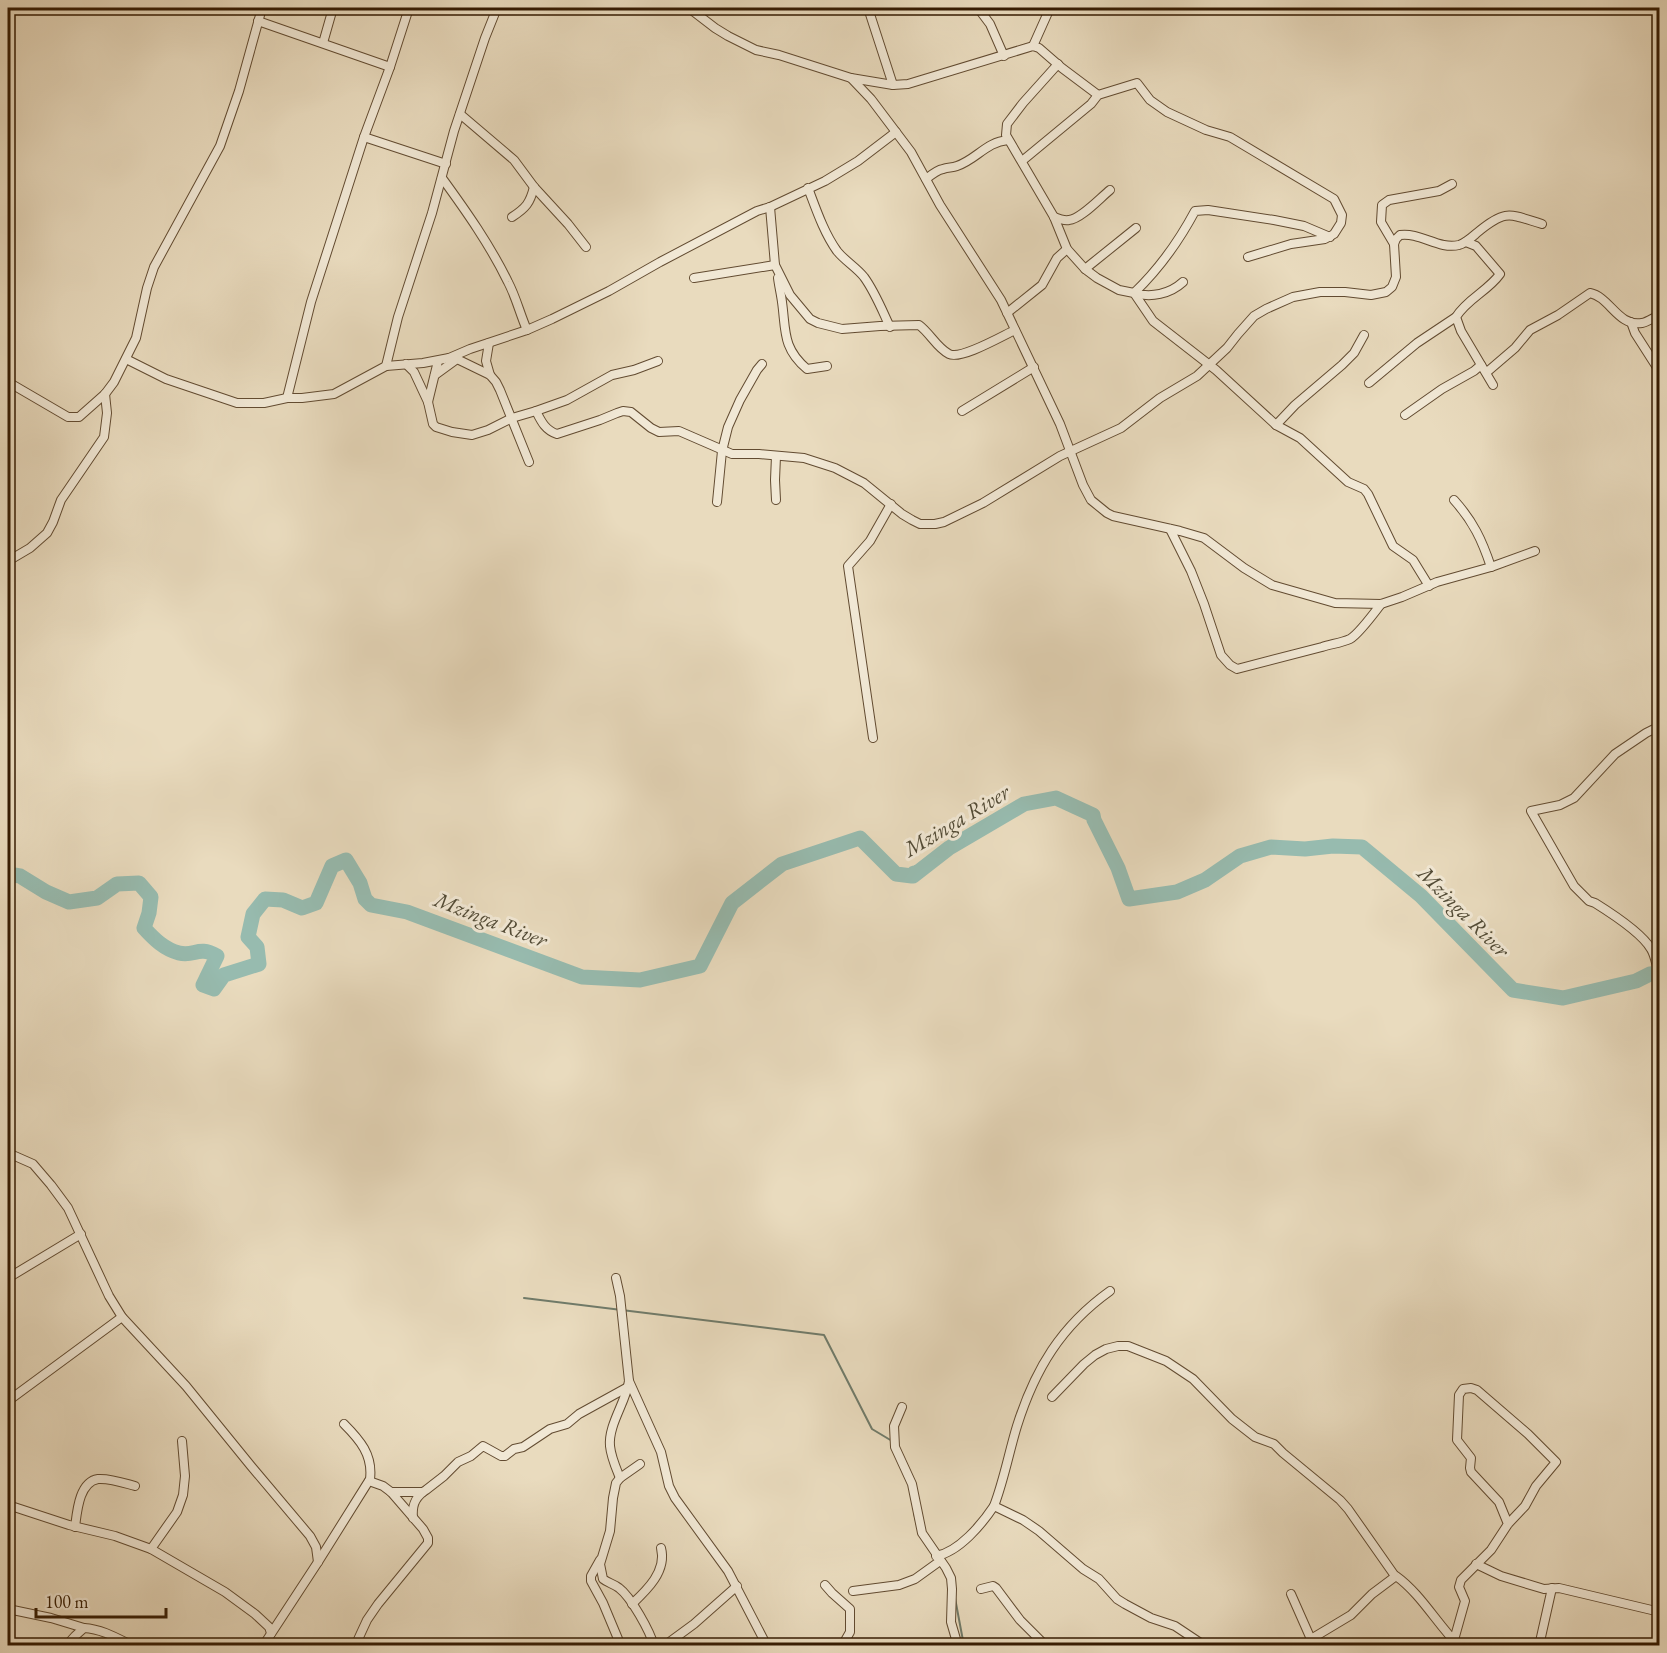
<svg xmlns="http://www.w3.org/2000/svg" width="1667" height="1653" viewBox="0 0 1667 1653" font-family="'EB Garamond',serif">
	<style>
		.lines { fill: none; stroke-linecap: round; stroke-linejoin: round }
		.stream { stroke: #707b6a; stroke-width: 2 }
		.river { stroke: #97bbaf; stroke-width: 15 }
		.street-casing { stroke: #624b31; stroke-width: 10 }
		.street { stroke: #f1e8d5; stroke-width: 8 }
		.labels { text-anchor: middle; stroke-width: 6; stroke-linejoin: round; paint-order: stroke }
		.water-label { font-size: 22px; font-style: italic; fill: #524b36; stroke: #f1e8d5 }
	</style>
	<rect width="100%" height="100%" fill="#e9dbbe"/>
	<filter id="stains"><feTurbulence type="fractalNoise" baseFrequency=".00333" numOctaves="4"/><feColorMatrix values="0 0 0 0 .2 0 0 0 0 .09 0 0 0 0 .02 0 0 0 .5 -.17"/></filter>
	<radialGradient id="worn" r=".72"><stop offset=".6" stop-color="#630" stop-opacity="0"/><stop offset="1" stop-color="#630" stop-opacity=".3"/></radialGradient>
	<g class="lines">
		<!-- stream -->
		<g class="stream">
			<polyline points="524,1298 824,1335 872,1429 892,1441"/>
			<polyline points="914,1513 917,1525"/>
			<polyline points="955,1598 964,1646"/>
		</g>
		<!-- river -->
		<path class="river" d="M8,874l12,2 26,16 23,10 28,-4 20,-14 22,-1 12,14 -2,16 -5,15c10,11 20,21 35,25 16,4 19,-8 38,3l-14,29 11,4 10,-14 35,-11 -2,-17 -9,-10 5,-23 12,-15 18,1 19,8 14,-5 16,-37 14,-6 14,23 5,16 6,6 36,7 175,65 58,3 60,-14 32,-63 50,-39 78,-26 36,36 16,2 2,-3 -1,3 36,-28 75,-44 32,-6 37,17 1,5 24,48 11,31 48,-7 28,-12 35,-24 31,-9 34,2 28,-3 29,1 59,49 92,94 50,8 73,-17 14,-7 10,-1"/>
		<defs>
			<g id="street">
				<polyline points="689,8 715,28 728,36 756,50 779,55 851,78 871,99 911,152 940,205 1001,300 1060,424 1083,485 1091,500 1107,513 1113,516 1180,531 1204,538 1244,568 1272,585 1335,603 1381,604 1402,597 1437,582 1491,567 1535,551"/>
				<polyline points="868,8 893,85"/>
				<polyline points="978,8 990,24 1004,56"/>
				<polyline points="258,21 390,67"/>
				<polyline points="323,43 333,8"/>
				<polyline points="1033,46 1050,8"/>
				<polyline points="1058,64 1023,103 1007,124 1006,135 1054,217 1067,249 1085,269 1097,278 1119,290 1134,293 1153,321 1216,370 1276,425 1300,438 1348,482 1364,489 1368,494 1393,546 1413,560 1429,586"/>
				<polyline points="851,78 893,85 908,84 1033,46 1039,48 1062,68 1098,95"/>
				<polyline points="460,114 514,160 534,187 568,224 586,247"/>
				<polyline points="364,137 446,164"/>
				<polyline points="1022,161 1091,104 1098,95 1137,83 1150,100 1167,112 1206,130 1230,137 1334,199 1342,215 1341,223 1334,234 1325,239 1291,244 1248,257"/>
				<path d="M442,178c24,33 48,67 66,104 8,15 12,32 19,48"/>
				<path d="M926,179c5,-4 11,-9 17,-10 5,-2 9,-1 14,-3 20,-7 29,-24 51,-26"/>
				<path d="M808,188c8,21 16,45 29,63 8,10 19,16 27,26 11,15 18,33 26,50"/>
				<path d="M770,207l5,58 15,30 20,24 8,4 24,6 38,-3 39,-1c11,8 18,23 30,29 12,6 53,-18 66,-24"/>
				<path d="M512,217c14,-9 18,-14 22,-30"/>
				<path d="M1054,217c5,2 10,4 15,3 12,-1 31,-22 41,-30"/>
				<path d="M1466,242l10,4 24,28c-12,17 -33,25 -44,43l5,14 32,54"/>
				<polyline points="1394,244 1381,222 1382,205 1389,200 1439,191 1452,184"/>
				<polyline points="1085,269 1136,228"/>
				<polyline points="694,278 775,265"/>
				<path d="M778,278c1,8 3,16 4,24 4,28 0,46 25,67l20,-3"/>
				<path d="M1183,282c-13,12 -32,16 -49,11 25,-24 45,-52 61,-82l13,-1 66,10 30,6 26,11"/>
				<polyline points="1007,313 1042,285 1057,258 1067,249"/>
				<polyline points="1631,322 1635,333 1660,372"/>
				<polyline points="489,343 486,361 490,375"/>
				<polyline points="449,358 470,349 527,330 552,319 609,291 660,262 757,211 770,207 825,181 858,161 896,132"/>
				<polyline points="126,359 166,379 237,403 264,403 287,398 302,398 334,394 386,366 398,317 432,213 454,131 485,38 497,8"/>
				<path d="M406,364l8,8 14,30 5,22 3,3 16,5 20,3 16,-5 24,-12 24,-7c5,10 9,19 21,23l43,-14 17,-7 6,-2 8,1 20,16 8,4 20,-1 53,23h27l45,4 31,10 29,15 38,31 10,6 8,4h15l9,-2 39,-19 77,-47 61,-28 39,-30 37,-22 30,-28 11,-14 16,-18 12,-7 27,-12 27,-5h25l26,3 15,-3 6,-5 4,-10 -2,-33 2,-5 4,-4c20,-3 39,15 59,10 7,-2 13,-8 19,-13 28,-23 31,-18 64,-8"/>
				<polyline points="386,366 423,363 449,358 457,359 490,375 496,382 500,390 529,462"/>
				<path d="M1487,372l28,-24 15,-18 28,-15 32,-22c20,4 28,34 52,30 6,-1 12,-6 18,-8"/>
				<polyline points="435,375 457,359"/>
				<polyline points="8,382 68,417 79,417 105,394 114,382 136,338 147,288 154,267 220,146 239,91 262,8"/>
				<polyline points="1369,383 1417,343 1456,317"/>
				<polyline points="287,398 311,302 364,137 390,67 409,8"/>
				<polyline points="428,402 438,361"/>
				<polyline points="536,411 567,400 612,375 634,370 658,361"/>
				<polyline points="962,411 1034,367"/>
				<polyline points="1405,415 1442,389 1474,371 1481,365"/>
				<polyline points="1276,425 1295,405 1342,365 1354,353 1364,335"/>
				<polyline points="776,456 775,480 776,500"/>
				<path d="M1454,500c19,21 28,40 37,67"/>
				<polyline points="717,502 722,451 728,427 740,400 757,370 762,364"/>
				<path d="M1170,529l21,42 13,33 17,51 9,10 7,4 85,-22c9,-3 19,-4 28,-8 7,-4 25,-27 31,-35"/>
				<polyline points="8,561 30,548 47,533 53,522 61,500 104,437 107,413 105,394"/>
				<path d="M1660,726l-14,7 -31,21 -41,44 -14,7 -29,6 43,75 15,15 6,2c16,10 47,30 56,46 5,8 5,18 9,27"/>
				<polyline points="873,738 848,566 870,541 891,504"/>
				<polyline points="8,1153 33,1164 51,1185 68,1208 109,1296 122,1317 186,1386 251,1466 310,1536 316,1547 318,1562"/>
				<polyline points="8,1278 81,1234"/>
				<path d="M616,1278l4,18 9,85c-3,21 -21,44 -19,65 1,11 6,22 10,32"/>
				<polyline points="629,1381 661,1452 669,1486 675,1498 728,1571 767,1646"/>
				<polyline points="1052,1397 1084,1364 1095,1355 1106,1349 1118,1346 1128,1346 1166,1361 1193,1379 1232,1419 1255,1437 1274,1444 1283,1453 1340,1500 1348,1509 1395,1576"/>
				<polyline points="8,1401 122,1317"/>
				<polyline points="902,1407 894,1426 895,1447 912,1484 922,1533 946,1568 951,1578 952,1589 951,1622 958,1646"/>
				<path d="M640,1464l-20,14 -4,5 -3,15 -3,33 -10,33 3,15c5,4 11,5 16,9 12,9 31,43 35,58"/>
				<polyline points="391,1492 423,1492 426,1490 444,1476 458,1462 471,1456 483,1446 501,1456 505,1456 514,1449 523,1447 550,1429 567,1424 579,1414 628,1387"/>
				<polyline points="8,1505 69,1525 115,1536 151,1549 225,1592 255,1614 269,1627 271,1633"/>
				<polyline points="994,1506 1023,1520 1039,1531 1083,1569 1099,1579 1117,1599 1125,1604 1151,1618 1175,1626 1205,1646"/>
				<path d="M413,1518c-1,-11 1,-19 10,-26"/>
				<path d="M75,1527c2,-15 4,-45 23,-48 12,-1 26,4 37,7"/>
				<polyline points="151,1549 177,1512 183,1495 185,1476 182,1441"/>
				<path d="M936,1556c23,-4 46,-32 58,-50 10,-26 15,-54 23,-80 18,-57 44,-100 93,-135"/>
				<polyline points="600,1560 591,1576 591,1581 603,1603 621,1646"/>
				<polyline points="1476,1564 1501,1576 1544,1589 1559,1588 1660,1612"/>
				<polyline points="825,1585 832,1593 850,1609 850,1632 842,1646"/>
				<polyline points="981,1589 993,1586 996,1588 1020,1620 1046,1646"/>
				<polyline points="853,1591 899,1585 915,1579 940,1561"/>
				<polyline points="1291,1594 1314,1646"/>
				<path d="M632,1604c15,-14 35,-33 29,-56"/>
				<polyline points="8,1609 51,1618 84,1628"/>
				<path d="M1311,1639l40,-24 21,-21 24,-18c25,18 41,48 63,70"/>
				<polyline points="1454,1640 1465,1601 1459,1587 1461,1580 1491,1550 1508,1524 1525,1506 1536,1486 1556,1462 1528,1434 1477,1390 1471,1388 1463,1389 1459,1395 1457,1440 1471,1458 1470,1468 1471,1472 1499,1502 1508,1524"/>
				<path d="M66,1646l9,-10 9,-8c18,1 33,10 49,18"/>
				<path d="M263,1646l55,-84 52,-83c3,-24 -10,-39 -26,-55"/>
				<polyline points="355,1646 367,1620 378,1604 428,1543 428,1538 423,1529 391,1492 383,1486 369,1481"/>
				<polyline points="518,1646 520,1643"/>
				<polyline points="664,1646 694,1624 737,1586"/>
				<polyline points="1539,1646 1552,1588"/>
			</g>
		</defs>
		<!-- street casing -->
		<use href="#street" class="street-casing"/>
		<!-- street -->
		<use href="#street" class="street"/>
	</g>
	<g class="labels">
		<!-- water labels -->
		<g class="water-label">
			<text transform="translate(956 820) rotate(-31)" y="8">Mzinga River</text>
			<text transform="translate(1464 911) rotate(45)" y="8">Mzinga River</text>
			<text transform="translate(491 919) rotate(21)" y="8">Mzinga River</text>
		</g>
	</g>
	<!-- margin -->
	<rect width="1667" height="1653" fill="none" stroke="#e9dbbe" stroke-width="30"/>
	<rect x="9" y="9" width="1649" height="1635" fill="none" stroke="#351b02" stroke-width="3"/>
	<rect x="15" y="15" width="1637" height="1623" fill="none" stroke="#351b02" stroke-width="1.5"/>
	<!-- scale -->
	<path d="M36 1608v9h130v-9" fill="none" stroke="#351b02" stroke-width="3"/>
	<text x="45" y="1608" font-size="18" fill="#351b02" stroke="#f1e8d5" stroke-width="4.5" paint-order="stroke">100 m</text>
	<rect width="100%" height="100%" filter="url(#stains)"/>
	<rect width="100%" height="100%" fill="url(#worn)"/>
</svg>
